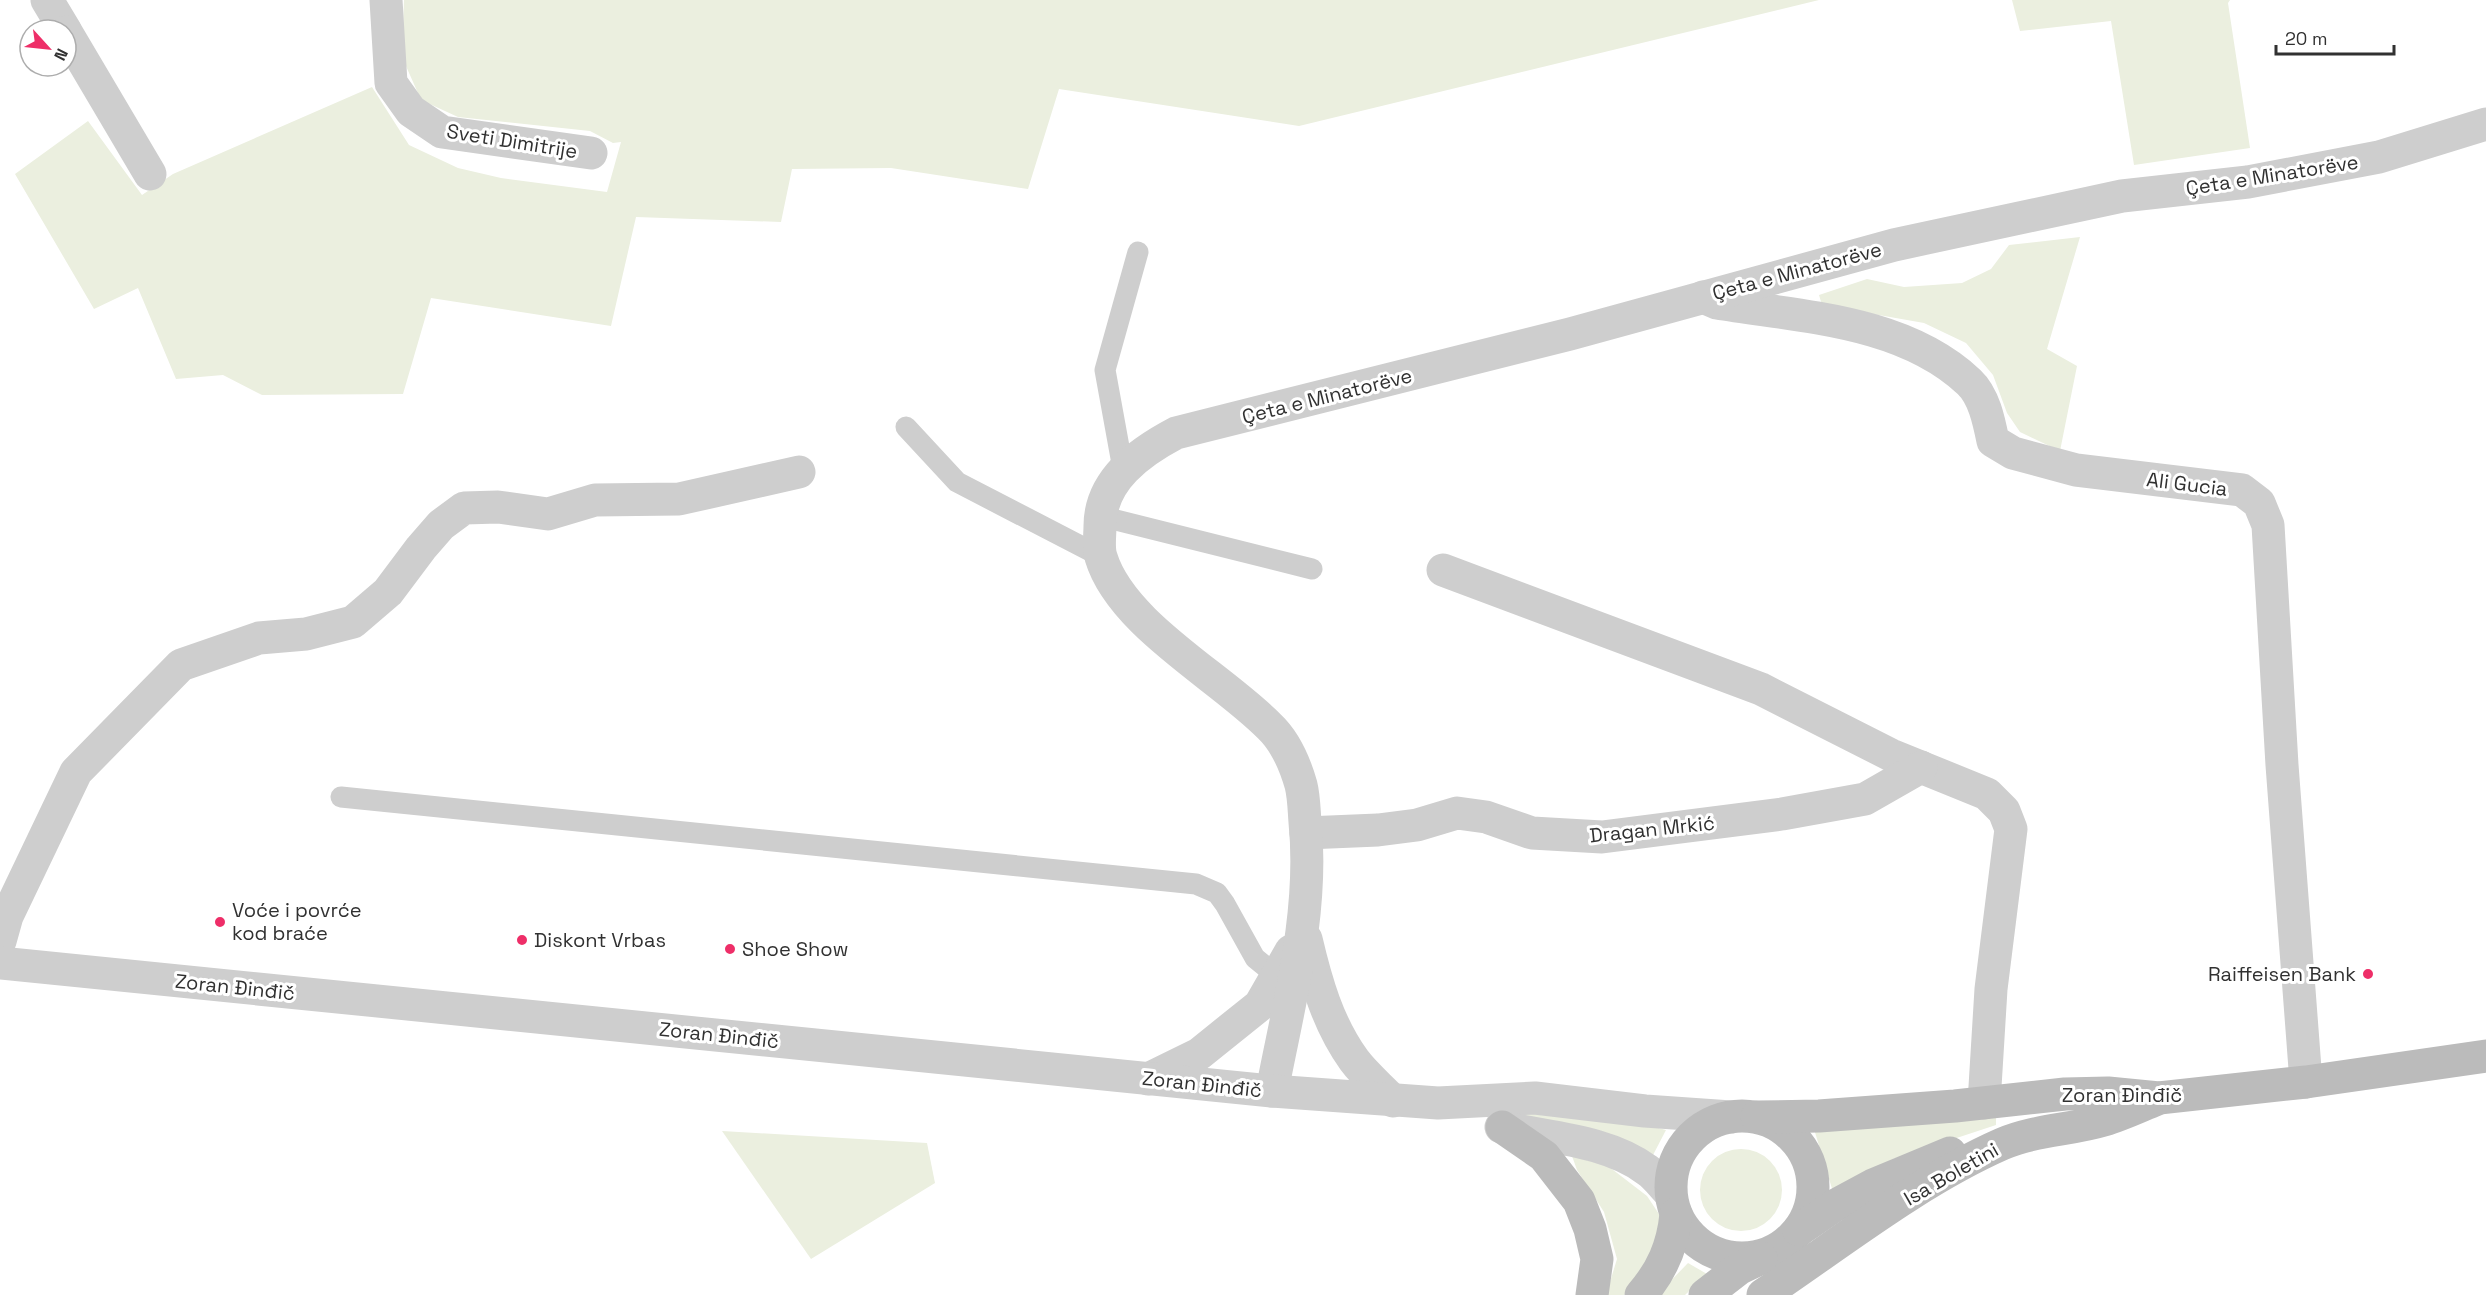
<svg xmlns="http://www.w3.org/2000/svg" width="2486" height="1295" viewBox="0 0 2486 1295" font-family="'Space Grotesk',sans-serif">
	<style>
		.green { fill: #ebefdf }
		.lines { fill: none; stroke-linecap: round; stroke-linejoin: round }
		.service { stroke: #cecece; stroke-width: 21 }
		.minor { stroke: #cecece; stroke-width: 33 }
		.tertiary { stroke: #cecece; stroke-width: 33 }
		.secondary { stroke: #bbb; stroke-width: 33 }
		.poi-dot { fill: #ee2e68; stroke: #fff; stroke-width: 2 }
		.labels { text-anchor: middle; stroke-width: 6; stroke-linejoin: round; paint-order: stroke }
		.street-label { font-size: 20px; fill: #313131; stroke: #fff }
		.poi-label { font-size: 20px; fill: #313131; stroke: #fff; text-anchor: start }
	</style>
	<rect width="100%" height="100%" fill="#fff"/>
	<!-- green -->
	<g class="green">
		<polygon points="404,0 1819,0 1299,126 1059,89 1028,189 891,168 792,169 781,222 636,217 611,326 431,298 403,394 262,395 223,375 176,379 138,288 94,309 15,174 88,121 142,195 173,174 372,87 409,145 458,168 501,178 607,192 621,142 613,143 590,131 458,117 421,100 402,57"/>
		<polygon points="2012,0 2230,0 2228,3 2250,148 2134,165 2111,21 2020,31"/>
		<polygon points="2080,237 2047,349 2077,366 2060,451 2020,432 2007,413 1993,375 1966,343 1924,323 1822,305 1819,295 1867,279 1904,287 1962,283 1991,269 2009,245"/>
		<polygon points="1508,1105 1624,1119 1666,1130 1652,1157 1506,1117"/>
		<polygon points="1996,1110 1996,1125 1893,1159 1833,1192 1814,1129"/>
		<polygon points="722,1131 927,1143 935,1183 811,1259"/>
		<circle cx="1741" cy="1190" r="41"/>
		<polygon points="1572,1156 1608,1166 1647,1196 1659,1214 1659,1238 1644,1272 1624,1295 1606,1295 1617,1259 1604,1212 1577,1170"/>
		<polygon points="1688,1263 1707,1274 1685,1295 1657,1295"/>
	</g>
	<g class="lines">
		<!-- service -->
		<g class="service">
			<polyline points="906,427 957,482 1100,556"/>
			<polyline points="1123,469 1105,370 1138,252"/>
			<polyline points="1100,516 1312,569"/>
			<polyline points="341,797 1196,884 1217,893 1225,904 1255,958 1277,976"/>
		</g>
		<!-- minor -->
		<g class="minor">
			<polyline points="47,0 65,30"/>
			<polyline points="386,0 391,83 411,111 442,132 591,153"/>
			<polyline points="66,32 150,174"/>
			<path d="M1703,297l14,6c84,14 186,17 252,79 15,14 20,39 24,59l20,12 63,17 166,20 17,13 9,22 14,240 24,317"/>
			<polyline points="1443,570 1761,689 1891,755 1987,794 2004,811 2011,829 1991,989 1984,1103"/>
			<polyline points="1306,833 1378,830 1417,825 1457,813 1486,817 1532,833 1602,837 1782,814 1865,799 1921,767"/>
			<path d="M1306,939c10,43 22,85 48,121 11,15 26,27 39,41"/>
			<polyline points="0,941 7,916 76,772 181,665 259,638 306,634 353,622 388,592 421,548 441,525 464,508 498,507 548,514 595,500 679,499 799,472"/>
			<polyline points="1148,1079 1199,1054 1260,1005 1291,951"/>
			<path d="M1272,1091c17,-89 42,-179 33,-269 -1,-12 -1,-25 -4,-37 -6,-21 -16,-44 -32,-59 -48,-49 -148,-102 -168,-169 -3,-9 -1,-22 -1,-31 0,-46 40,-74 76,-93l394,-99 324,-89 228,-49 126,-14 131,-25 107,-33"/>
		</g>
		<!-- tertiary -->
		<g class="tertiary">
			<polyline points="0,963 1272,1091 1438,1103 1535,1098 1645,1111 1731,1117"/>
			<path d="M1501,1127c48,11 106,13 146,43 9,6 16,16 23,23"/>
		</g>
		<!-- secondary -->
		<g class="secondary">
			<circle cx="1742" cy="1187" r="71"/>
			<polyline points="1757,1117 1819,1116 1955,1106 2065,1094 2108,1093 2159,1098 2306,1082 2486,1056"/>
			<polyline points="1502,1127 1544,1156 1579,1201 1590,1229 1597,1259 1592,1295"/>
			<polyline points="1799,1230 1834,1206 1873,1185 1950,1153"/>
			<path d="M1641,1295c21,-24 32,-49 35,-81"/>
			<polyline points="1705,1295 1740,1268 1761,1258"/>
			<path d="M1763,1295c76,-51 155,-114 239,-151 32,-14 69,-14 102,-24 17,-5 34,-13 51,-20"/>
		</g>
	</g>
	<!-- markers -->
	<g class="poi-dot">
		<circle cx="220" cy="922" r="6"/>
		<circle cx="522" cy="940" r="6"/>
		<circle cx="730" cy="949" r="6"/>
		<circle cx="2368" cy="974" r="6"/>
	</g>
	<g class="labels">
		<!-- street labels -->
		<g class="street-label">
			<text transform="translate(512 141) rotate(9)" y="7">Sveti Dimitrije</text>
			<text transform="translate(2272 175) rotate(-9)" y="7">Çeta e Minatorëve</text>
			<text transform="translate(1797 271) rotate(-15)" y="7">Çeta e Minatorëve</text>
			<text transform="translate(1327 396) rotate(-14)" y="7">Çeta e Minatorëve</text>
			<text transform="translate(2187 484) rotate(7)" y="7">Ali Gucia</text>
			<text transform="translate(1652 829) rotate(-6)" y="7">Dragan Mrkić</text>
			<text transform="translate(235 987) rotate(6)" y="7">Zoran Đinđič</text>
			<text transform="translate(719 1035) rotate(6)" y="7">Zoran Đinđič</text>
			<text transform="translate(1202 1084) rotate(6)" y="7">Zoran Đinđič</text>
			<text x="2122" y="1102">Zoran Đinđič</text>
			<text transform="translate(1951 1174) rotate(-30)" y="7">Isa Boletini</text>
		</g>
		<!-- poi labels -->
		<g class="poi-label">
			<text x="232" y="917">Voće i povrće<tspan x="232" dy="23">kod braće</tspan></text>
			<text x="534" y="947">Diskont Vrbas</text>
			<text x="742" y="956">Shoe Show</text>
			<text x="2356" y="981" text-anchor="end">Raiffeisen Bank</text>
		</g>
	</g>
	<!-- north arrow -->
	<g transform="translate(48 48) rotate(117)"><circle r="28" fill="#ffffff" stroke="#adadad" stroke-width="1.5"/>
	<path d="M0-4.5L10 22L0 15L-10 22Z" fill="#ee2e68"/>
	<text y="-9" font-size="16" font-weight="bold" text-anchor="middle" fill="#313131">N</text>
	</g>
	<!-- scale -->
	<path d="M2276 45v9h118v-9" fill="none" stroke="#313131" stroke-width="3"/>
	<text x="2285" y="45" font-size="18" fill="#313131" stroke="#ffffff" stroke-width="4.5" paint-order="stroke">20 m</text>
</svg>
